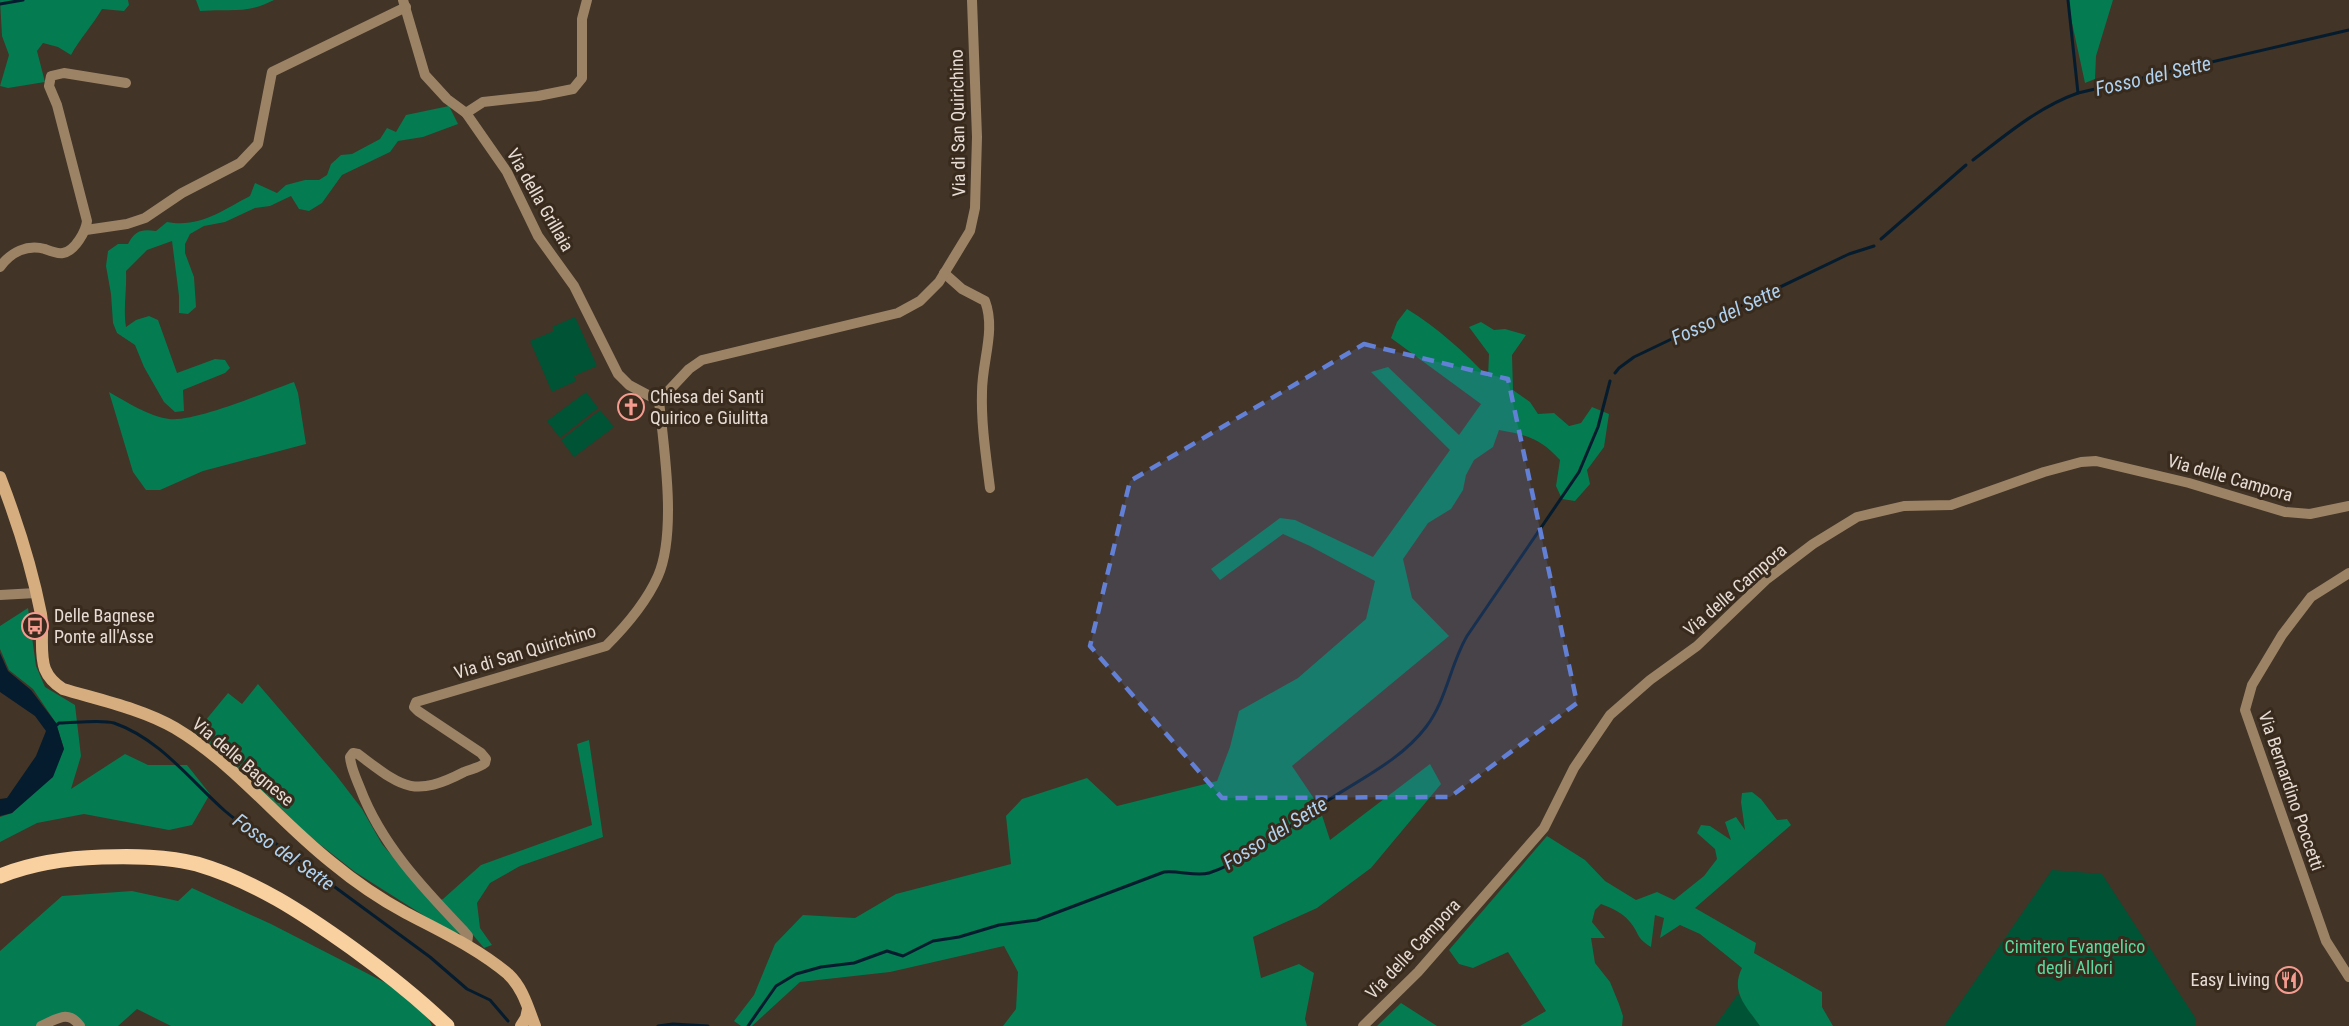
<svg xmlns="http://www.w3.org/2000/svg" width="2349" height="1026" viewBox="0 0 2349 1026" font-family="'Roboto Condensed',sans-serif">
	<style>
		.green { fill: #005335 }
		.forest { fill: #047b51 }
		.water { fill: #051c2e }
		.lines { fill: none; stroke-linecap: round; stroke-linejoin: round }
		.stream { stroke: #051c2e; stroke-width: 3 }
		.minor { stroke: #9c8366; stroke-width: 10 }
		.secondary { stroke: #d5ad7e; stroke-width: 12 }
		.primary { stroke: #f9d0a0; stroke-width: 15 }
		.marked { fill: #6380d7; fill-opacity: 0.2; stroke: #6380d7; stroke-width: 4.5; stroke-dasharray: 12 8; stroke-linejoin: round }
		.labels { text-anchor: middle; stroke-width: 6; stroke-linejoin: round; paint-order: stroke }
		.street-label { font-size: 18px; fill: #e6dcd4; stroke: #382a1c }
		.poi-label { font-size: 18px; fill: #e6dcd4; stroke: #382a1c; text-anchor: start }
		.park-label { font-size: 18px; fill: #5adca1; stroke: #382a1c }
		.water-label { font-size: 20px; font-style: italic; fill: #afd2f1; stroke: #382a1c }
	</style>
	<rect width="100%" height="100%" fill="#423426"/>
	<!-- green -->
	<g class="green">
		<polygon points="575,317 597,366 574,376 576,381 552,392 530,341 554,331 552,327"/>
		<polygon points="586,392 598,408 560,438 547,421"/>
		<polygon points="600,410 614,427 574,457 561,440"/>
		<polygon points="2052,870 2102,874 2196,1019 2196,1026 1944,1026"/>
		<polygon points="1738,994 1760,1026 1715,1026"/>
	</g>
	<!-- forest -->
	<g class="forest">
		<path d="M0,0h128l1,5 -5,6 -22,-2c-9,16 -22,29 -31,46l-13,-8 -15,-4 -6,8 8,31 -37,6 -8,-2 9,-31 -7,-19z"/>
		<path d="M196,0h78c-29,15 -44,8 -74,11z"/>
		<polygon points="2067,0 2113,0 2096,56 2095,79 2085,83"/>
		<path d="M449,106l9,18 -35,13 -25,4 -8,11 -48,23 -20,28 -13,8 -10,-2 -8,-13 -21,10 -15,2 -30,14 -21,4 -14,8 -5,10v9l9,24 2,30 -8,7 -9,-1v-17l-7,-55 -25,9 -21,21c1,19 -3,37 0,56l10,-7 13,-4 9,4 19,53 38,-14 10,1 5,8 -5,5 -42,17 1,21 -9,1 -11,-10 -20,-35 -9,-22 -18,-12 -4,-10 -2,-29 -5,-28 2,-15 10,-7h10c7,-14 14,-15 28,-13l11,-9c33,6 54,-11 83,-26l5,-13 22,10 9,-8 19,-5h14l8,-5 4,-11 10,-9 11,-1 28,-15 7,-11 9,4 10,-17z"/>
		<path d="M1407,309c31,19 56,42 81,68l1,-23 -20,-27 12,-5 13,8 11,-1 21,6 -14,20 1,35 17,12 8,12 16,-1 15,13 12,-3 11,-16 17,7 -5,33 -17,23 3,14 -15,17 -13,-2 -6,-13 4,-26c-19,-21 -32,-25 -61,-30l-6,17 -19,13 -8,15 -3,15 -12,19 -23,14 -25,36 9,39 37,38 -157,130 27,40 11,34 100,-76 11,20 -70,84 -54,40 -64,29 8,41 38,-14 15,9 -9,46 2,7h-304l13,-17 2,-37 -14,-26 -114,26 -90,10 -48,44h-11l-7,-5 20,-26 21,-51 28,-29 52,3 41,-24 115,-30 -5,-48 16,-17 65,-21 30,28 100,-25 13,-34 9,-36 59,-33 68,-59 9,-38 -65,-35 -27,-12 -63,46 -9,-11 69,-51 15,2 78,37 77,-107 -79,-78 17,-5 71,68 22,-31 -90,-66 6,-16z"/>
		<path d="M294,382l4,11 8,51 -103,27 -43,19h-14l-13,-18 -24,-80c18,10 39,24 60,27 27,3 96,-27 125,-37z"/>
		<polygon points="28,608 36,666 45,687 75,705 81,756 71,789 125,754 148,765 187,765 210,794 192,825 169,830 84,814 37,823 0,842 0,817 12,813 64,749 56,723 33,689 9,670 0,649 0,626"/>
		<polygon points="258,684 336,775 362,809 382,844 432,903 443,899 481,865 592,825 577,744 589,740 603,837 520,866 490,883 477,903 480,928 492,945 484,948 473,935 450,932 355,872 308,835 244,773 196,732 228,693 242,704"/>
		<path d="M1752,792l9,7 16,21 10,-1 4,6 -96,83 61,35 -2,10 68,39v15l11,19h-73c-14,-20 -30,-34 -18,-58l-42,-34 -20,-9 -20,13 4,-20 -9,-3 -4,32c-16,-10 -11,-13 -21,-25 -8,-10 -19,-14 -29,-18l-6,6 -3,12 13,16h-14l4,25 15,19 9,22 4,12 -1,10h-102l26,-15 -38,-59 -35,16 -14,-4 -10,-14 98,-114 38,24 20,21 31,19 21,-8 17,8 30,-24 13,-17 -2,-10 -18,-16 4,-8 9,1 21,14 -6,-18 11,-5 9,13 -4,-28 1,-9z"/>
		<polygon points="192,888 271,924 421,1001 432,1026 171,1026 137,1009 118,1026 79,1026 65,1013 43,1026 0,1026 0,951 62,896 132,891 178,901"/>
		<polygon points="1401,1003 1437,1026 1377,1026"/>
	</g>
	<!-- water -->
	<polygon class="water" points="0,653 8,671 31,690 56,723 64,749 53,777 12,813 0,816 0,799 7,798 36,756 46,731 35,716 0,692"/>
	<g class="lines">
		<!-- stream -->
		<g class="stream">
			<polyline points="2068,0 2078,93"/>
			<polyline points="0,4 23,0"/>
			<path d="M1973,160c33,-25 65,-53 105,-67l271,-63"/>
			<polyline points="1881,239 1966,165"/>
			<polyline points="1615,373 1619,368 1634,357 1849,254 1874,246"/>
			<path d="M53,728l6,-5c15,0 42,-4 55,0 46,16 76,57 111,88 15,13 32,23 50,32l155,114 37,32 23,11 18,21"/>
			<polyline points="658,1026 673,1024 708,1026"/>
			<path d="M748,1026l28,-40 20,-12 25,-7 33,-4 33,-12 16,5 30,-15 26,-4 40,-12 38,-5 127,-48c14,-2 32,5 45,1 40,-13 82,-49 118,-72 33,-22 74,-41 99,-74 21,-28 24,-62 41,-91l112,-164 19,-45 12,-46"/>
		</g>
		<!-- minor -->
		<g class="minor">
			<polyline points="403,0 425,75 447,99 466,113 507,172 538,236 574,286 618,374 629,385 659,401"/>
			<polyline points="466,113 483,102 538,96 573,89 582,78 582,19 587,0"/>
			<polyline points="86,230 127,224 145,218 182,193 240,163 258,144 272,72 406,7"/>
			<path d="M0,267c11,-15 27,-23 45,-18 5,2 12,5 18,4 12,-2 23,-22 24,-32l-30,-116 -8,-19 2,-10 13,-3 62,10"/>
			<path d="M944,273l18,16 23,12c11,29 -3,60 -3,91 -1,32 4,64 8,96"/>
			<polyline points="2349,573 2311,597 2282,635 2252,685 2245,710 2326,941 2349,977"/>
			<polyline points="0,595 36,593"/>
			<path d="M467,944l1,-8 -5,-6c-40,-42 -82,-86 -103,-142 -4,-10 -9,-20 -10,-31l3,-4 5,1c43,32 54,45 106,18 7,-3 15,-4 21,-9l1,-4 -5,-6 -63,-42 -4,-4 2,-5 190,-56c21,-21 40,-43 52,-70 19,-44 6,-127 1,-175l30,-32 13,-9 196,-47 22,-12 19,-19 31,-51 5,-23 2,-71 -5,-137"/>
			<path d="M41,1026c16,-7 27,-17 39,0"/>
			<polyline points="1363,1026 1418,972 1544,828 1574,768 1610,715 1650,680 1697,646 1767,579 1813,544 1857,517 1904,506 1951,505 2044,472 2081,462 2096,461 2189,483 2285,512 2310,514 2349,506"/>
		</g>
		<!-- secondary -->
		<g class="secondary">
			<path d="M0,477c17,44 32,91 41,137 3,18 -2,38 4,55 4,10 10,15 18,20 37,11 79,20 112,39 59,35 103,92 156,134 23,19 49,37 75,51 36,19 71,35 102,61 15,14 20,34 27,52"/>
			<polyline points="521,1026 526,1018 528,1009"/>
		</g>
		<!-- primary -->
		<path class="primary" d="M0,876c32,-13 67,-18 102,-19 31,-1 65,-1 95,7 58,17 106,49 155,84 33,24 65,49 95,78"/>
	</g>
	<!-- marked area -->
	<path class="marked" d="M1364,344l144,35 69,324 -127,94 -228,1 -132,-152 40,-165z"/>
	<!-- icons -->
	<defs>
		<symbol id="church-ring" viewBox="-11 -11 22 22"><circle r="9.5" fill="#382a1c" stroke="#f59c91" stroke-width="1.5"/><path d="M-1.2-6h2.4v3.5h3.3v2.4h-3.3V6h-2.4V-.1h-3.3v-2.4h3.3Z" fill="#f59c91"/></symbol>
		<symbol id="bus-ring" viewBox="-11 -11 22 22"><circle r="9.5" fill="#382a1c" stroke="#f59c91" stroke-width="1.5"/><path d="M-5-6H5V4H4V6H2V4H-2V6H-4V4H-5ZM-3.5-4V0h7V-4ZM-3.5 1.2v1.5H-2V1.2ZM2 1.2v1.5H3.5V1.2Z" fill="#f59c91"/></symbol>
		<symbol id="restaurant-ring" viewBox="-11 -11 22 22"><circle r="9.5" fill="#382a1c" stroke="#f59c91" stroke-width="1.5"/><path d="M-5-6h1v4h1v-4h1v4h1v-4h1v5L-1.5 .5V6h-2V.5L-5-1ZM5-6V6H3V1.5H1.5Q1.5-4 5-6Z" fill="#f59c91"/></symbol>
	</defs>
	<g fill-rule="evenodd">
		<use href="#church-ring" x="616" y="392" width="30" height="30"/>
		<use href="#bus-ring" x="20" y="611" width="30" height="30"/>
		<use href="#restaurant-ring" x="2274" y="965" width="30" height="30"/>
	</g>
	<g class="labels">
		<!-- street labels -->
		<g class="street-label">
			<text transform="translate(958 123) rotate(-91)" y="6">Via di San Quirichino</text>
			<text transform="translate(540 200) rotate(60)" y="6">Via della Grillaia</text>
			<text transform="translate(2230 478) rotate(16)" y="6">Via delle Campora</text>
			<text transform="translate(1735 590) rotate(-41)" y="6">Via delle Campora</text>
			<text transform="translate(525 652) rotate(-17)" y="6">Via di San Quirichino</text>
			<text transform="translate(243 762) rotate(40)" y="6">Via delle Bagnese</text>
			<text transform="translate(2291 791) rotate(71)" y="6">Via Bernardino Poccetti</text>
			<text transform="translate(1413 949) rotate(-47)" y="6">Via delle Campora</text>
		</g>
		<!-- poi labels -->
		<g class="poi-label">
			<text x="650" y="403">Chiesa dei Santi<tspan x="650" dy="21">Quirico e Giulitta</tspan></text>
			<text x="54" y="622">Delle Bagnese<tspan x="54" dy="21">Ponte all'Asse</tspan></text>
			<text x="2270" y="986" text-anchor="end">Easy Living</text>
		</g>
		<!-- park labels -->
		<g class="park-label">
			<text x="2075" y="953">Cimitero Evangelico<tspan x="2075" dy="21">degli Allori</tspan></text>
		</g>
		<!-- water labels -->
		<g class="water-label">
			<text transform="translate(2153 76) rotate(-13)" y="7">Fosso del Sette</text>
			<text transform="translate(1726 314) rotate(-25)" y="7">Fosso del Sette</text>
			<text transform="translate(1275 833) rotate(-32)" y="7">Fosso del Sette</text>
			<text transform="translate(284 852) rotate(35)" y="7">Fosso del Sette</text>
		</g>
	</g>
</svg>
